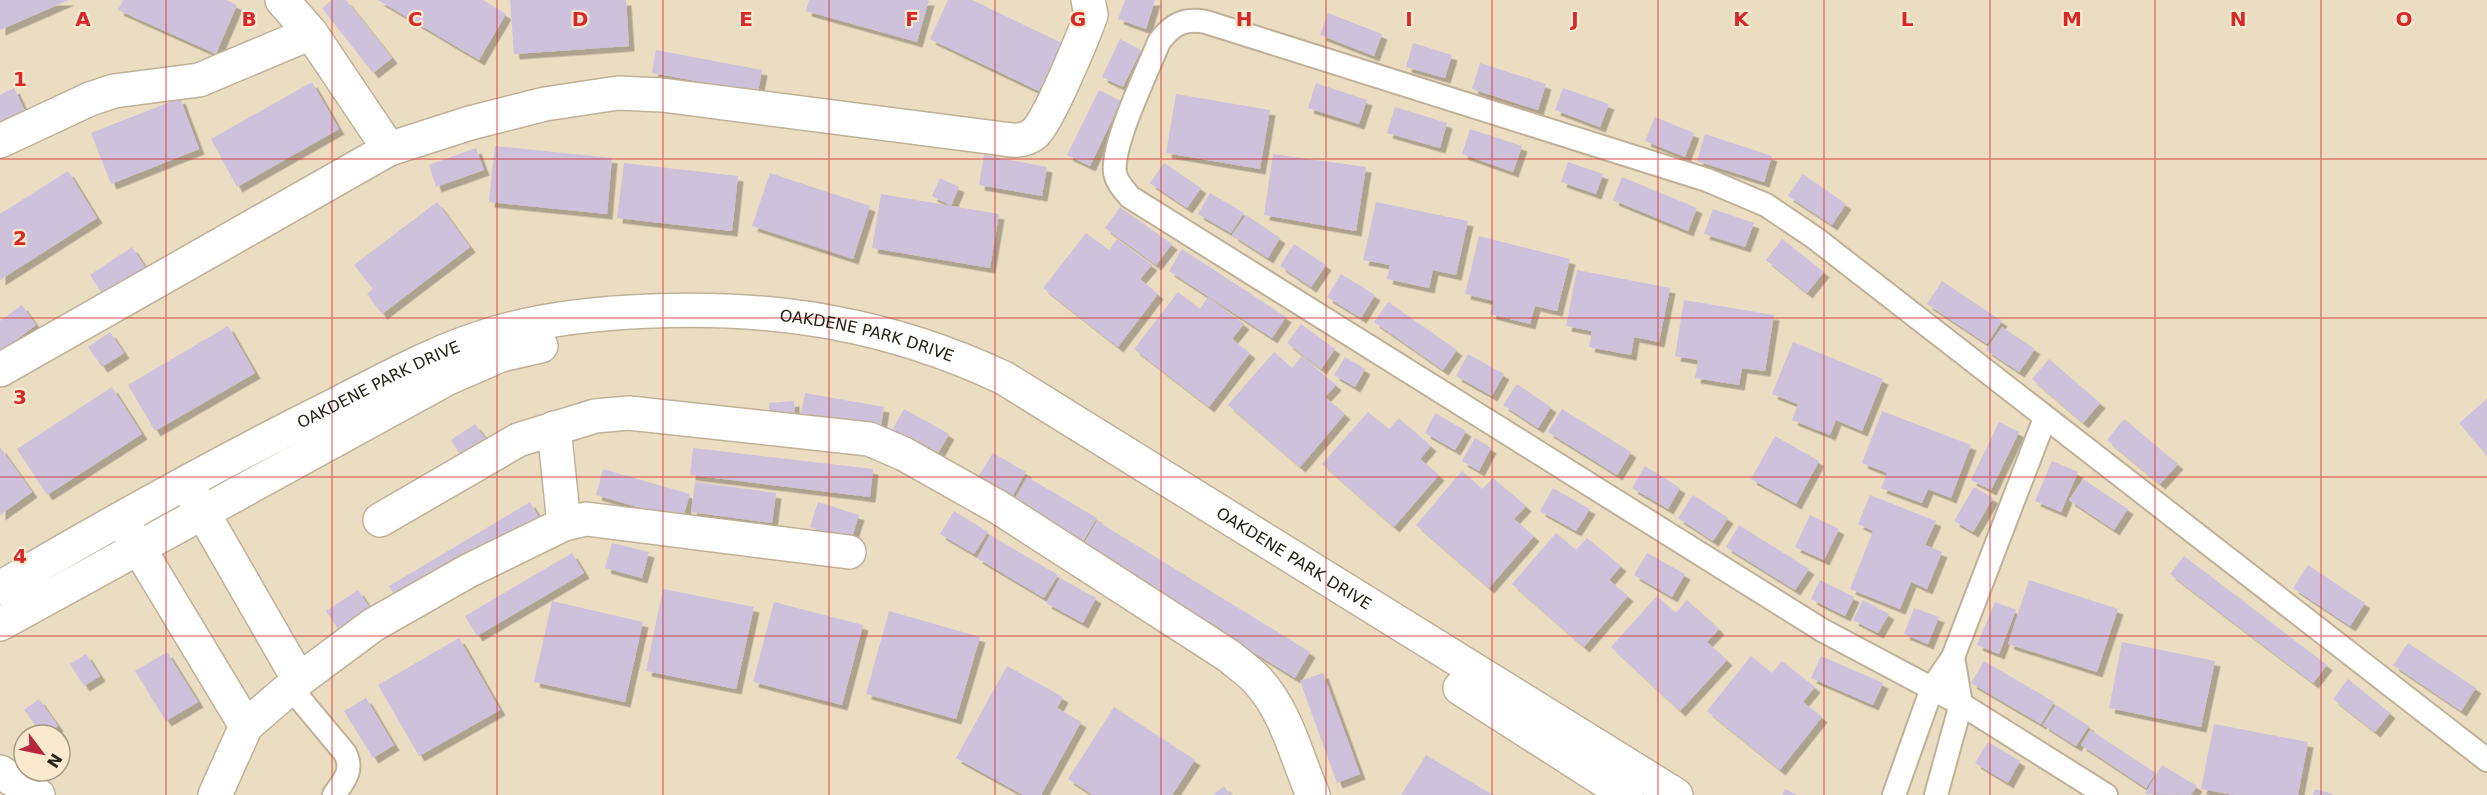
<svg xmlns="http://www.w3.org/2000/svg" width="2487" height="795" viewBox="0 0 2487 795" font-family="'DejaVu Sans',sans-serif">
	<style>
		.building { fill: #cdc1dc; filter: url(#shadow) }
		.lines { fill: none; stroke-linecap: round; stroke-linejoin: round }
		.lane-casing { stroke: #bfb197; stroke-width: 26 }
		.street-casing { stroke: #bfb197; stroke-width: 36 }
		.lane { stroke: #fff; stroke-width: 22 }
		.street { stroke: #fff; stroke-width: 33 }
		.grid { fill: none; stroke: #d62828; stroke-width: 1.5; stroke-opacity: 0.55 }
		.labels { text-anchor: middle; stroke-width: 4.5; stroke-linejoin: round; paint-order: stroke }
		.street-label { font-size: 16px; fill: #282318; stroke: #f9eacf }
		.grid-label { font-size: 20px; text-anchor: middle; font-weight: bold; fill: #d62828; stroke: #f9eacf; stroke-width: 4.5; stroke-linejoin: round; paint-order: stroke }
	</style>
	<defs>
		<filter id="shadow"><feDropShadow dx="5.5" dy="5.5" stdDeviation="0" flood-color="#0004"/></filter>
	</defs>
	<rect width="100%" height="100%" fill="#ebddc2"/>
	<!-- building -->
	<g class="building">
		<polygon points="0,0 69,0 0,30"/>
		<polygon points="123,0 226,0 237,5 216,54 118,10"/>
		<polygon points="332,0 346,0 392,58 373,73 322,8"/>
		<polygon points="378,0 483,0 506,14 479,60"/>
		<polygon points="510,0 626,0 629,46 514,54"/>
		<polygon points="809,0 929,0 917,42 806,11"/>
		<polygon points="948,0 972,0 1062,43 1039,91 930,39"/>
		<polygon points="1125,0 1155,0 1146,29 1118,19"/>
		<polygon points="1328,13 1382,34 1374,56 1320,35"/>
		<polygon points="1120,39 1141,50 1123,87 1102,77"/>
		<polygon points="1413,43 1452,55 1445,78 1406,67"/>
		<polygon points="656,50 762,70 758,92 652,73"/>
		<polygon points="1480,63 1546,84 1538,110 1472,89"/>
		<polygon points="312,82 339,129 237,187 211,139"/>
		<polygon points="1316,83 1367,100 1359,124 1308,108"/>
		<polygon points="14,88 25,111 0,123 0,95"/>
		<polygon points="1563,88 1609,104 1600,127 1555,110"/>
		<polygon points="1099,90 1121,101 1090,166 1067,155"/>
		<polygon points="1176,94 1270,110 1260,169 1166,153"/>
		<polygon points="180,98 199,149 111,184 91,133"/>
		<polygon points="1395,107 1447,123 1440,148 1387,133"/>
		<polygon points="1655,117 1694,133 1685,157 1645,141"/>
		<polygon points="1470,129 1522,146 1513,172 1462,154"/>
		<polygon points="1705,134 1772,156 1764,182 1697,161"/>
		<polygon points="495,146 612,158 607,214 489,202"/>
		<polygon points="476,148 484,170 436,187 429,165"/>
		<polygon points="1273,154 1366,167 1356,231 1264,215"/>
		<polygon points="984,155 1047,167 1042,196 979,185"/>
		<polygon points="1568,162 1603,174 1596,194 1561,182"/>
		<polygon points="624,163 738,176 732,231 617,218"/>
		<polygon points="1164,163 1201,188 1187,208 1150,183"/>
		<polygon points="68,171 97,218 0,280 0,214"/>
		<polygon points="770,173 870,206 853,259 752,226"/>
		<polygon points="1803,174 1846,204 1832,225 1788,196"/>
		<polygon points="1622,177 1697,208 1688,231 1613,200"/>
		<polygon points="940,178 959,187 951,206 932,196"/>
		<polygon points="1210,193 1244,213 1231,233 1198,214"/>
		<polygon points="881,194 999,214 990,268 872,248"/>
		<polygon points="437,202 470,247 382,314 367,294 373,289 354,265"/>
		<polygon points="1376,202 1468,221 1456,275 1433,270 1429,288 1387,279 1390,265 1363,260"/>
		<polygon points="1120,207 1172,244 1156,265 1105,228"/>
		<polygon points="1713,209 1754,223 1745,247 1704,234"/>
		<polygon points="1246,215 1280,238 1268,258 1232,235"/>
		<polygon points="1086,233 1109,250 1117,239 1152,265 1140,279 1158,294 1118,347 1043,288"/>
		<polygon points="1479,236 1570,259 1557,311 1535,306 1530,324 1490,314 1494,301 1465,294"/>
		<polygon points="1782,239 1824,272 1807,293 1766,260"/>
		<polygon points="1294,244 1326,265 1311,287 1280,266"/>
		<polygon points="132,247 145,267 103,295 90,275"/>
		<polygon points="1182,249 1286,317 1272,338 1169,271"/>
		<polygon points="1577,270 1670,288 1659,342 1634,337 1631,355 1589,347 1592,331 1566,326"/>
		<polygon points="1341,274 1375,295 1361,318 1327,297"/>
		<polygon points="1942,281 2002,321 1987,344 1927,304"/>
		<polygon points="1178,292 1200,309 1208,297 1244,324 1232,339 1250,353 1209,407 1134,349"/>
		<polygon points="1684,300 1774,315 1765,371 1742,368 1739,385 1695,378 1698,360 1675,356"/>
		<polygon points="1388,302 1457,350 1443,370 1374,322"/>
		<polygon points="22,305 36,325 0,352 0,321"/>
		<polygon points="1301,324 1335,349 1321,369 1287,343"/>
		<polygon points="228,326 255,373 155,431 128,385"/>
		<polygon points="2002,327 2035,349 2019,372 1986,350"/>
		<polygon points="110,332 124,353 102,367 88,347"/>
		<polygon points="1793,342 1883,379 1862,431 1836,420 1830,435 1792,420 1798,404 1772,394"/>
		<polygon points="1274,352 1292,368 1302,356 1336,385 1325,397 1345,414 1300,467 1228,405"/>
		<polygon points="1468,354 1504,374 1492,396 1456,376"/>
		<polygon points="1345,357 1365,369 1355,387 1334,375"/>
		<polygon points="2049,359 2100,403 2083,423 2032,379"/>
		<polygon points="1517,384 1551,407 1538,428 1503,405"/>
		<polygon points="112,387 142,434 47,495 17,449"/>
		<polygon points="805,393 884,407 880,433 800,418"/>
		<polygon points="2487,399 2487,456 2459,423"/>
		<polygon points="794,401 795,417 770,419 769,403"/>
		<polygon points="904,409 949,434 937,455 892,430"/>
		<polygon points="1562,409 1631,452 1617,475 1548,432"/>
		<polygon points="1882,411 1971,445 1951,498 1928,489 1922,503 1881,488 1887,473 1862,463"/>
		<polygon points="1368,412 1389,429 1399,418 1431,446 1420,459 1439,475 1394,527 1322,464"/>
		<polygon points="1435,413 1466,431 1455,450 1425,433"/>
		<polygon points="2124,419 2178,464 2160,484 2107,440"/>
		<polygon points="1999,422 2019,432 1991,490 1971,480"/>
		<polygon points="475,424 489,444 464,461 451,440"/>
		<polygon points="1775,436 1819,461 1796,504 1751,479"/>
		<polygon points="1475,438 1491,448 1479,471 1462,461"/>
		<polygon points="0,447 32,492 0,515"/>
		<polygon points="693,448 873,469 870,497 690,475"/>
		<polygon points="993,453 1026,472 1012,497 978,477"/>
		<polygon points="2052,461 2078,472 2061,512 2035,501"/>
		<polygon points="1645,466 1680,488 1668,509 1632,488"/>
		<polygon points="603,469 690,494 682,520 596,495"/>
		<polygon points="1462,471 1482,489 1493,478 1526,506 1514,519 1534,536 1489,588 1416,525"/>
		<polygon points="1027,477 1097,518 1082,543 1013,502"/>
		<polygon points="2083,479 2128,509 2114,530 2069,500"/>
		<polygon points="695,482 776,493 772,523 691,512"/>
		<polygon points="1974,487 1993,498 1973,532 1954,521"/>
		<polygon points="1553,488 1590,509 1576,531 1540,511"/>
		<polygon points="1693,495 1728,518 1713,541 1678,518"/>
		<polygon points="1870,495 1936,521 1925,545 1942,552 1927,589 1911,582 1900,609 1850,589 1873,531 1858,524"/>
		<polygon points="530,502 542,523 401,607 389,586"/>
		<polygon points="818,502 859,515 851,540 810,527"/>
		<polygon points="954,511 988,532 974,554 940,534"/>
		<polygon points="1810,515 1839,529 1824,560 1795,547"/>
		<polygon points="1097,521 1310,652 1295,678 1082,547"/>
		<polygon points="1739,525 1809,569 1795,590 1726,547"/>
		<polygon points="1556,533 1576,550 1587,538 1621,566 1609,580 1628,596 1584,647 1512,584"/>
		<polygon points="990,535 1058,575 1044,598 977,558"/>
		<polygon points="612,543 649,552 642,578 605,568"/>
		<polygon points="572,553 584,573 477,636 465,616"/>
		<polygon points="1647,553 1685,574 1672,597 1634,575"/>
		<polygon points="2184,556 2327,665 2313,683 2170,574"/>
		<polygon points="2308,565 2365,603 2350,626 2293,588"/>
		<polygon points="1060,578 1096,598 1083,623 1046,603"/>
		<polygon points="1820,580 1854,597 1845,616 1811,599"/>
		<polygon points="2029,580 2118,609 2097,672 2008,644"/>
		<polygon points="663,589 754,607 736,689 646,671"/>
		<polygon points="358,590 374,614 342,635 326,611"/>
		<polygon points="1657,596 1676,613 1687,600 1719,629 1707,642 1727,660 1680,711 1611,647"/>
		<polygon points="1863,600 1889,614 1878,633 1853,620"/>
		<polygon points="552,601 643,622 625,702 534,682"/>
		<polygon points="774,602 863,625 842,705 753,682"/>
		<polygon points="1995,602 2016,610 1999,654 1977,645"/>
		<polygon points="1914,608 1939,617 1928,644 1904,634"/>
		<polygon points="889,611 980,637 956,719 866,694"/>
		<polygon points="459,638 500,710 419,756 378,685"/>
		<polygon points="2122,642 2215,661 2201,727 2109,708"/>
		<polygon points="2408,643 2476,688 2461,711 2393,665"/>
		<polygon points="167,652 198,702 166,721 135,671"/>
		<polygon points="86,654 100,676 84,686 70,664"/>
		<polygon points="1751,656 1772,673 1782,661 1815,687 1803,702 1822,717 1780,770 1707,711"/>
		<polygon points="1821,656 1883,683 1873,705 1811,678"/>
		<polygon points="1984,661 2054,702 2041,724 1971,683"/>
		<polygon points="1007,666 1063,697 1057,708 1081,722 1041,795 1023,795 956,758"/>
		<polygon points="1323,673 1360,774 1337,783 1300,681"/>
		<polygon points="2348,679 2390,713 2375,732 2333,699"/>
		<polygon points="366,698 394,745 373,758 344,711"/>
		<polygon points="39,699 58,726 46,735 42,735 24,710"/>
		<polygon points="2056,705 2089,726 2076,746 2043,725"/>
		<polygon points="1114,707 1195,760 1172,795 1093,795 1068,779"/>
		<polygon points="2214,724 2308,742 2298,795 2234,795 2201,789"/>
		<polygon points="2090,730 2156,773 2146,788 2081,745"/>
		<polygon points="1988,742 2020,761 2008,783 1975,763"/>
		<polygon points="1426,755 1493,795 1401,795"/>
		<polygon points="2162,765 2197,786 2191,795 2145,794"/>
		<polygon points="1224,786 1231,795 1213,795"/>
		<polygon points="1785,789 1797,795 1782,795"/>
		<polygon points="2315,789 2333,794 2333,795 2313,795"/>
	</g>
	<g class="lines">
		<defs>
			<g id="lane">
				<path d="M290,687l55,66c9,18 -1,27 -11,42"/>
				<polyline points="1894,795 1932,688 1953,657 2045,418"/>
				<polyline points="1936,795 1961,704 1953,657"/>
				<path d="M2106,795l-145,-91 -139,-74 -692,-433c-6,-7 -13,-14 -15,-24 -4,-28 32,-101 44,-131 13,-18 25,-24 47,-20l501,158 59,25 49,33 672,522"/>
			</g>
			<g id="street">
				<polyline points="282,0 311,33 389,149"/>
				<polyline points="0,141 90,99 114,91 199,80 311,33"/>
				<path d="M0,370l389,-221 81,-26 75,-19 73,-11 44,2 342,44c10,2 22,2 31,-6 14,-13 48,-96 56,-118l-3,-15"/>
				<polyline points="554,428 564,524"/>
				<polyline points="191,492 299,680"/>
				<path d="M380,520l138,-80 77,-24 34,-3 240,26 35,15 94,53 231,149c9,8 20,15 29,25 29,32 38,75 55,114"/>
				<polyline points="126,527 246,726"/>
				<path id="s1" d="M0,588c109,-64 220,-126 333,-182 53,-27 106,-57 163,-73 50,-15 103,-20 155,-22 126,-5 238,13 353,67l672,417"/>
				<polyline points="0,624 448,378 501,355 541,346"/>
				<polyline points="1460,688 1627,795"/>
				<polyline points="0,772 38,795"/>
				<polyline points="215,795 246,726 299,680 373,625 468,571 564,524 586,519 849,552"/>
			</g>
		</defs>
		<!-- lane casing -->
		<use href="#lane" class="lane-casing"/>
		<!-- street casing -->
		<use href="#street" class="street-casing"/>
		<!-- lane -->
		<use href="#lane" class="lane"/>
		<!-- street -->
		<use href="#street" class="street"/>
	</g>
	<!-- grid -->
	<path class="grid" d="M166,0v795M332,0v795M497,0v795M663,0v795M829,0v795M995,0v795M1161,0v795M1326,0v795M1492,0v795M1658,0v795M1824,0v795M1990,0v795M2155,0v795M2321,0v795M0,159h2487M0,318h2487M0,477h2487M0,636h2487"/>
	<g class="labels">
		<!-- street labels -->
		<g class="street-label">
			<text dy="6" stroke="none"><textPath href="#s1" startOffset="934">OAKDENE PARK DRIVE</textPath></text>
			<text dy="6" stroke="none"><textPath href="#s1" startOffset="430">OAKDENE PARK DRIVE</textPath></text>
			<text dy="6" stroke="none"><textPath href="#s1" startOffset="1420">OAKDENE PARK DRIVE</textPath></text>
		</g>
	</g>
	<g class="grid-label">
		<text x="83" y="26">A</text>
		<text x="249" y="26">B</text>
		<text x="415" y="26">C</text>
		<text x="580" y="26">D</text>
		<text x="746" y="26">E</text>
		<text x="912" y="26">F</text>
		<text x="1078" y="26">G</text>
		<text x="1244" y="26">H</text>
		<text x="1409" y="26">I</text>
		<text x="1575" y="26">J</text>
		<text x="1741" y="26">K</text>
		<text x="1907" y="26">L</text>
		<text x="2072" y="26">M</text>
		<text x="2238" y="26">N</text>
		<text x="2404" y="26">O</text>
		<text x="20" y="86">1</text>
		<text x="20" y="245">2</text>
		<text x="20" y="404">3</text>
		<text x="20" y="563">4</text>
	</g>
	<!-- north arrow -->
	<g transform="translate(42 753) rotate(122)"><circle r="28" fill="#f9eacf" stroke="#a59a86" stroke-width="1.5"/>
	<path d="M0-4.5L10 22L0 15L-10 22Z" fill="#b8273d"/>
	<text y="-9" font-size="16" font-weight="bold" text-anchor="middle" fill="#282318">N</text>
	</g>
</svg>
